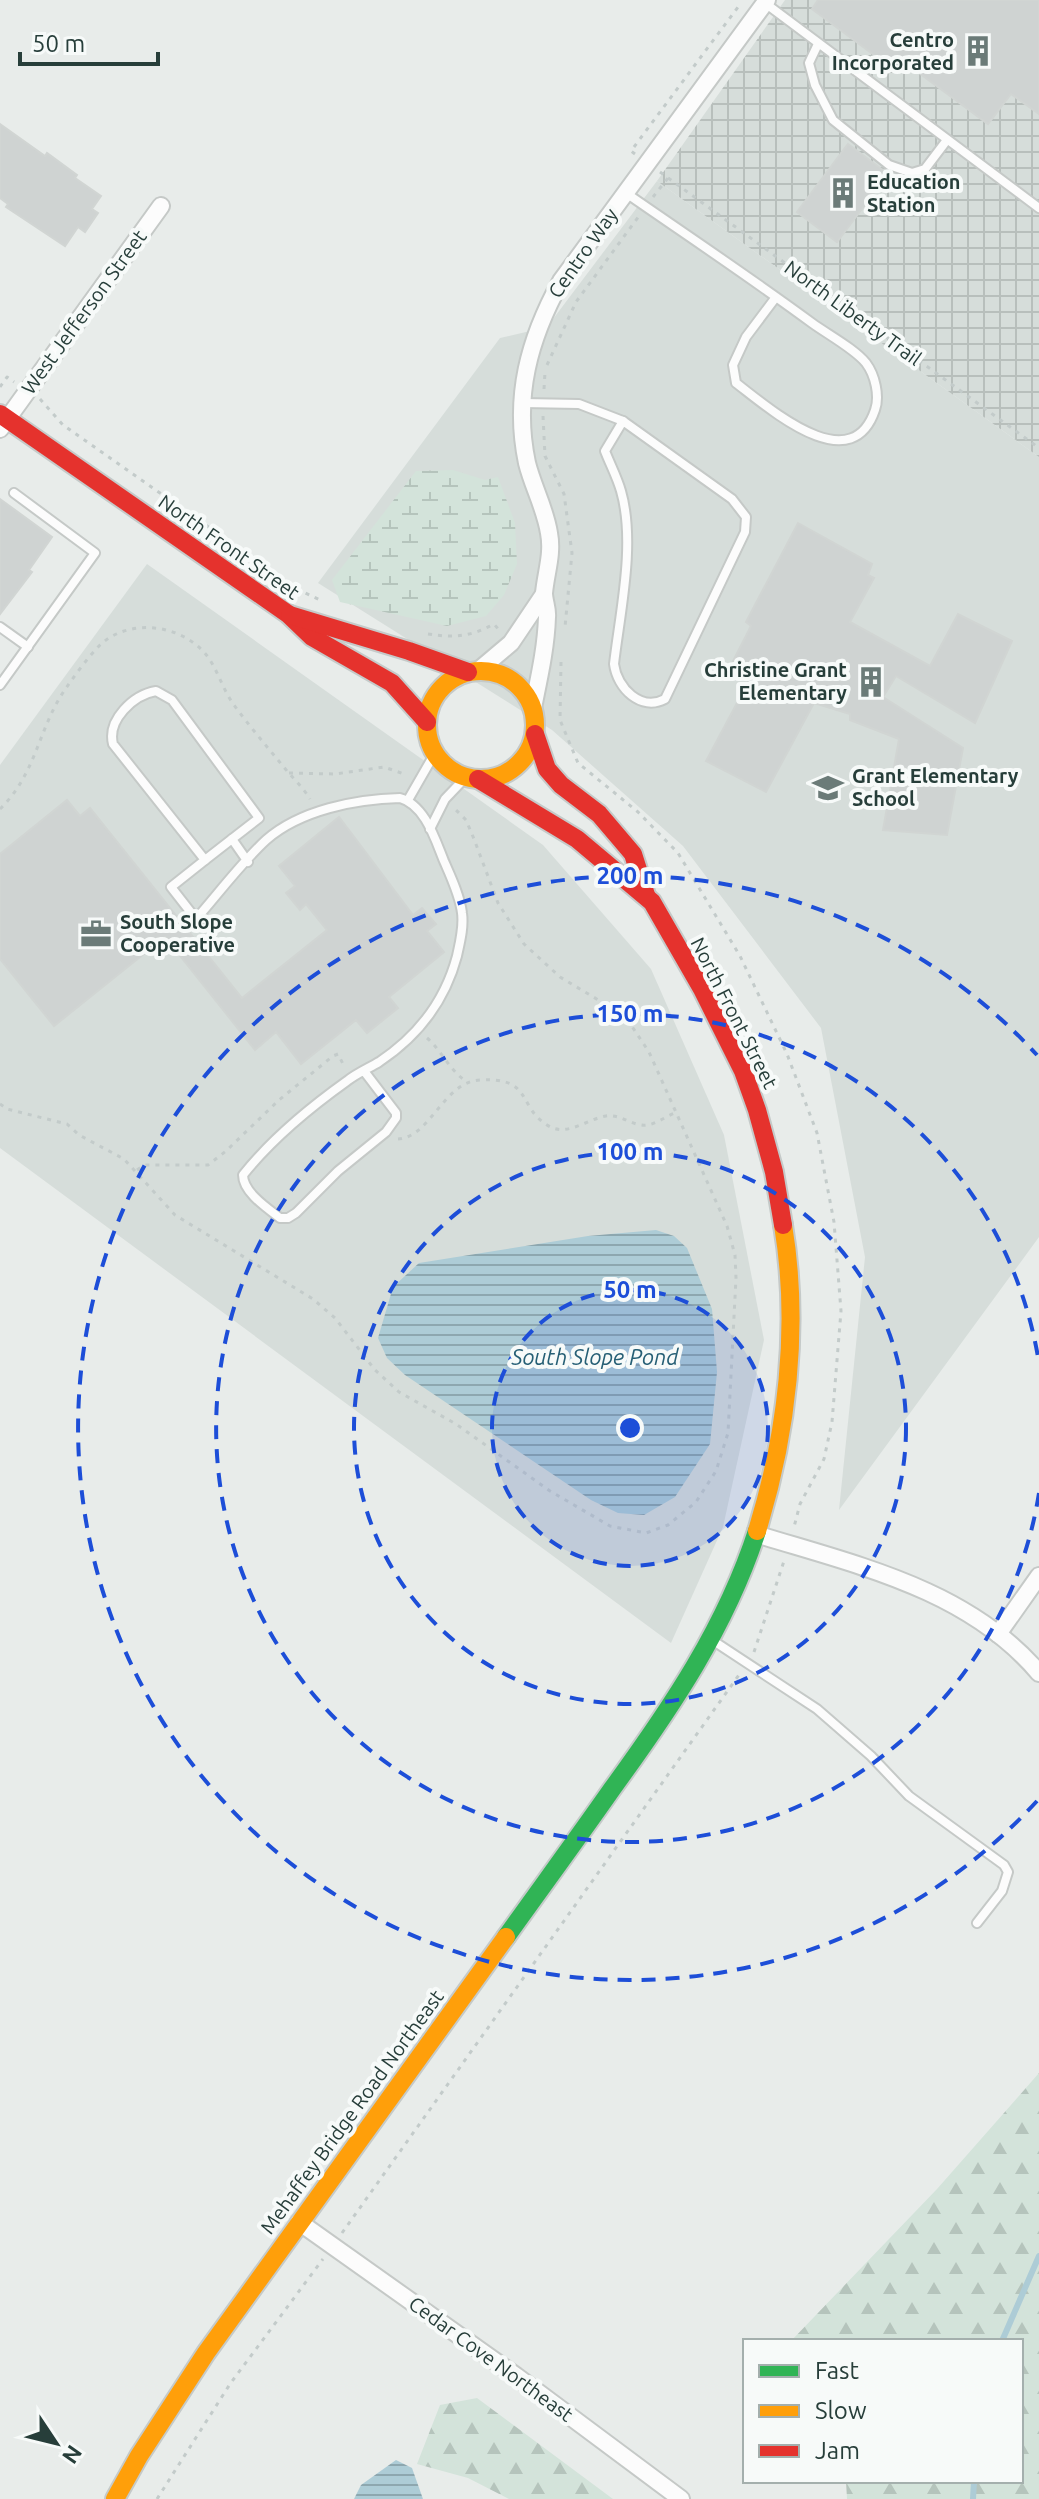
<svg xmlns="http://www.w3.org/2000/svg" width="1039" height="2499" viewBox="0 0 1039 2499" font-family="Ubuntu,sans-serif">
	<style>
		.built { fill: #d6ddda }
		.industrial { fill: url(#industrial-grid) }
		.forest { fill: url(#forest-firs) }
		.wetland { fill: url(#wetland-marsh) }
		.water { fill: url(#water-rules) }
		.lines { fill: none; stroke-linecap: round; stroke-linejoin: round }
		.stream { stroke: #adccd6; stroke-width: 6 }
		.building { fill: #cfd3d2; stroke: #d1d5d3; stroke-width: 2 }
		.lane-casing { stroke: #c5c9c7; stroke-width: 12 }
		.street-casing { stroke: #c5c9c7; stroke-width: 20 }
		.fast-casing { stroke: #c5cac9; stroke-width: 22 }
		.slow-casing { stroke: #c5cac9; stroke-width: 22 }
		.jam-casing { stroke: #c5cac9; stroke-width: 22 }
		.path { stroke: #c3cbca; stroke-width: 3; stroke-dasharray: 4 6; stroke-linecap: butt }
		.lane { stroke: #fcfcfc; stroke-width: 8 }
		.street { stroke: #fcfcfc; stroke-width: 16 }
		.fast { stroke: #30b455; stroke-width: 18 }
		.slow { stroke: #ff9f0a; stroke-width: 18 }
		.jam { stroke: #e5322d; stroke-width: 18 }
		.ring { fill: none; stroke: #1d4ed8; stroke-width: 4; stroke-dasharray: 14 10 }
		.labels { text-anchor: middle; stroke-width: 8; stroke-linejoin: round; paint-order: stroke }
		.poi-label { font-size: 20px; font-weight: bold; fill: #273e3a; stroke: #f7faf9; text-anchor: start }
		.street-label { font-size: 20px; fill: #273e3a; stroke: #f7faf9 }
		.water-label { font-size: 22px; font-style: italic; fill: #265f75; stroke: #f7faf9 }
		.centre { fill: #1d4ed8; stroke: #f7faf9; stroke-width: 4 }
		.ring-label { font-size: 24px; text-anchor: middle; font-weight: bold; fill: #1d4ed8; stroke: #f7faf9; stroke-width: 8; stroke-linejoin: round; paint-order: stroke }
	</style>
	<defs>
		<pattern id="industrial-grid" width="8" height="8" patternUnits="userSpaceOnUse" patternTransform="scale(2)"><rect width="8" height="8" fill="#d6ddda"/><path d="M0 4h8M4 0v8" fill="none" stroke="#b8bfbc"/></pattern>
		<pattern id="forest-firs" width="22" height="20" patternUnits="userSpaceOnUse" patternTransform="scale(2)"><rect width="22" height="20" fill="#d3e3da"/><path d="M5 1l3.5 6h-7zM16 11l3.5 6h-7z" fill="#b5c4bc"/></pattern>
		<pattern id="wetland-marsh" width="20" height="14" patternUnits="userSpaceOnUse" patternTransform="scale(2)"><rect width="20" height="14" fill="#d3e3da"/><path d="M1 5h8M5 5V1M11 12h8M15 12V8" fill="none" stroke="#b5c4bc"/></pattern>
		<pattern id="water-rules" width="6" height="5" patternUnits="userSpaceOnUse" patternTransform="scale(2)"><rect width="6" height="5" fill="#adccd6"/><path d="M0 2.5h6" fill="none" stroke="#8da7af"/></pattern>
	</defs>
	<rect width="100%" height="100%" fill="#e8ecea"/>
	<!-- built -->
	<g class="built">
		<polygon points="657,181 1039,457 1039,1237 839,1510 865,1257 821,1028 683,846 552,730 318,583 500,338 547,327"/>
		<polygon points="147,564 543,845 651,969 724,1135 764,1340 723,1527 671,1643 0,1148 0,765"/>
	</g>
	<!-- industrial -->
	<polygon class="industrial" points="785,0 1039,0 1039,457 657,181"/>
	<!-- forest -->
	<g class="forest">
		<polygon points="1039,2073 1039,2499 847,2499 846,2481 1021,2481 1021,2341 791,2341 937,2189"/>
		<polygon points="477,2398 613,2499 509,2499 468,2478 417,2464 440,2405"/>
	</g>
	<!-- wetland -->
	<polygon class="wetland" points="453,470 485,480 498,477 515,523 517,564 504,595 486,616 447,626 340,602 332,580 416,471"/>
	<!-- water -->
	<g class="water">
		<polygon points="656,1230 674,1236 687,1248 712,1309 717,1372 710,1444 675,1497 644,1515 618,1513 591,1500 405,1375 387,1358 378,1338 393,1287 419,1263 588,1236"/>
		<polygon points="396,2460 412,2468 423,2499 354,2499 361,2485"/>
	</g>
	<g class="lines">
		<!-- stream -->
		<g class="stream">
			<polyline points="1002,2341 1039,2256"/>
			<polyline points="973,2499 974,2481"/>
		</g>
	</g>
	<!-- building -->
	<g class="building">
		<polygon points="818,0 1039,0 1039,114 1011,94 988,124 896,56 889,66 812,9"/>
		<polygon points="0,124 45,156 47,153 77,175 75,178 101,196 92,209 98,213 85,232 78,227 65,246 6,207 8,204 0,198"/>
		<polygon points="848,144 888,174 837,242 797,212"/>
		<polygon points="0,499 52,537 29,570 32,572 0,614"/>
		<polygon points="798,523 872,564 868,575 874,578 850,622 930,666 958,614 1012,641 975,723 896,676 883,697 963,748 947,835 883,830 899,739 850,720 850,714 814,703 766,792 706,761 753,673 732,663 751,626 746,622"/>
		<polygon points="67,800 80,816 90,808 242,998 327,930 306,904 300,910 286,893 295,886 279,866 339,817 413,915 422,908 436,924 427,931 444,952 389,997 398,1008 367,1033 356,1020 301,1064 276,1032 255,1050 165,937 54,1026 0,959 0,854"/>
	</g>
	<g class="lines">
		<defs>
			<g id="lane">
				<polyline points="765,3 1039,208"/>
				<polyline points="818,44 809,63 815,85 833,120 889,165 912,173 925,169 947,140"/>
				<path d="M626,193c62,43 125,85 186,130 15,11 43,26 54,40 9,12 14,33 9,47 -24,71 -106,-2 -139,-27l-3,-18 13,-28 30,-40"/>
				<polyline points="523,403 579,404 623,421"/>
				<path d="M623,421l109,78 14,18 -1,15 -80,167c-24,13 -48,-11 -51,-35 6,-52 22,-121 7,-173 -4,-14 -11,-27 -16,-40z"/>
				<polyline points="0,627 28,647"/>
				<polyline points="0,685 95,553 14,493"/>
				<polyline points="408,800 435,753"/>
				<polyline points="430,829 445,799 467,776"/>
				<polyline points="205,860 232,839"/>
				<path d="M248,862l-16,-23 27,-21 -87,-118 -16,-9c-23,4 -49,29 -43,53l92,116 -34,27 25,32c22,-25 46,-57 70,-79 34,-30 90,-41 134,-42 25,7 35,41 44,63 7,16 16,35 18,52 2,14 -2,29 -5,43 -12,45 -39,80 -78,106 -10,6 -22,11 -32,19 -35,25 -77,60 -104,94 0,17 24,33 37,43h8l8,-5 42,-42 48,-39 10,-14v-5l-32,-42"/>
				<polyline points="712,1640 817,1709 871,1756 909,1796 1004,1865 1008,1872 1002,1891 977,1923"/>
			</g>
			<g id="street">
				<polyline points="0,429 161,206"/>
				<polyline points="479,670 511,643 544,594"/>
				<path d="M533,708c6,-30 13,-60 14,-91 1,-8 -3,-16 -3,-24 2,-21 9,-39 5,-60 -4,-25 -16,-46 -22,-70 -14,-66 2,-124 34,-182l206,-281"/>
				<path d="M756,1534c100,31 212,55 283,139"/>
				<polyline points="998,1634 1039,1576"/>
				<polyline points="299,2222 516,2376 681,2499"/>
			</g>
			<path id="fast" d="M506,1937c35,-49 71,-98 106,-148 59,-81 114,-162 145,-258"/>
			<g id="slow">
				<circle cx="481" cy="725" r="54"/>
				<path d="M757,1531c30,-97 43,-205 26,-306"/>
				<polyline points="115,2499 139,2456 206,2353 506,1937"/>
			</g>
			<g id="jam">
				<polyline points="0,414 288,614 312,637 392,683 427,722"/>
				<polyline points="290,615 409,651 468,672"/>
				<polyline points="535,734 547,769 561,785 599,814 633,854 646,895"/>
				<polyline points="478,779 577,839 652,902 702,989 743,1071 757,1110 774,1172 783,1225"/>
			</g>
		</defs>
		<!-- lane casing -->
		<use href="#lane" class="lane-casing"/>
		<!-- street casing -->
		<use href="#street" class="street-casing"/>
		<!-- fast casing -->
		<use href="#fast" class="fast-casing"/>
		<!-- slow casing -->
		<use href="#slow" class="slow-casing"/>
		<!-- jam casing -->
		<use href="#jam" class="jam-casing"/>
		<!-- path -->
		<g class="path">
			<polyline points="635,154 631,151 741,3"/>
			<polyline points="660,172 1039,448"/>
			<polyline points="653,197 668,178"/>
			<polyline points="547,365 576,302 639,216"/>
			<polyline points="0,387 7,377 14,382"/>
			<polyline points="544,389 545,372"/>
			<polyline points="40,399 63,425 297,589 322,601"/>
			<polyline points="543,416 545,456 564,494 572,553 565,627"/>
			<path d="M428,634c26,4 42,3 66,-10l5,6"/>
			<polyline points="561,662 560,720 578,763 638,812 678,853 740,956 787,1054 817,1133 834,1222 841,1311 832,1422 824,1459 800,1504 794,1527"/>
			<polyline points="289,773 335,774 384,767 407,775"/>
			<path d="M0,809c37,-36 38,-81 66,-121 10,-14 22,-31 34,-43 30,-28 83,-21 108,12 10,14 15,33 26,48 16,22 35,44 53,66 8,9 17,18 23,28"/>
			<path d="M427,1038c15,13 22,32 40,44"/>
			<polyline points="0,1104 7,1109 67,1124 79,1135 124,1159 175,1215 313,1299 335,1318 375,1370 399,1392 456,1424 550,1491 610,1526 646,1533 668,1525 696,1502 716,1471 728,1433 736,1278 735,1255 727,1226 649,1052 625,1016 560,977 524,944 498,903 474,839 466,820 455,809"/>
			<path d="M398,1139c33,-2 45,-57 82,-59 53,-3 37,26 67,45 19,13 40,-6 59,-9 13,-2 22,7 35,9 12,2 23,-8 34,-12"/>
			<polyline points="137,1170 144,1165 208,1165 226,1151 279,1100 333,1056 338,1054 345,1068"/>
			<polyline points="754,1652 784,1561"/>
			<polyline points="342,2233 741,1672"/>
			<polyline points="157,2499 230,2384 323,2259"/>
		</g>
		<!-- lane -->
		<use href="#lane" class="lane"/>
		<!-- street -->
		<use href="#street" class="street"/>
		<!-- fast -->
		<use href="#fast" class="fast"/>
		<!-- slow -->
		<use href="#slow" class="slow"/>
		<!-- jam -->
		<use href="#jam" class="jam"/>
	</g>
	<!-- distance rings -->
	<circle cx="630" cy="1428" r="138" fill="#1d4ed8" fill-opacity=".12"/>
	<g class="ring">
		<circle cx="630" cy="1428" r="138"/>
		<circle cx="630" cy="1428" r="276"/>
		<path d="M1039 1493A414 414 0 1 1 1039 1363"/>
		<path d="M1037 1801A552 552 0 1 1 1037 1055"/>
	</g>
	<!-- icons -->
	<defs>
		<symbol id="building-bare" viewBox="-9 -9 18 18"><path d="M-4-6H4V6H1V3H-1V6H-4ZM-2.5-4.3h1.7v1.8h-1.7ZM.8-4.3h1.7v1.8H.8ZM-2.5-1h1.7V.8h-1.7ZM.8-1h1.7V.8H.8Z" fill="#6b7b78" stroke="#f7faf9" stroke-width="2.5" paint-order="stroke"/></symbol>
		<symbol id="school-bare" viewBox="-9 -9 18 18"><path d="M0-5L7-2L0 1L-7-2ZM-4 1L0 2.5L4 1V4Q0 6-4 4Z" fill="#6b7b78" stroke="#f7faf9" stroke-width="2.5" paint-order="stroke"/></symbol>
		<symbol id="office-bare" viewBox="-9 -9 18 18"><path d="M-6-3h4V-5.5h4V-3h4V5H-6ZM-1-4.5V-3h2v-1.5ZM-6 0V1H6V0Z" fill="#6b7b78" stroke="#f7faf9" stroke-width="2.5" paint-order="stroke"/></symbol>
	</defs>
	<g fill-rule="evenodd">
		<use href="#building-bare" x="956" y="29" width="44" height="44"/>
		<use href="#building-bare" x="821" y="171" width="44" height="44"/>
		<use href="#building-bare" x="849" y="660" width="44" height="44"/>
		<use href="#school-bare" x="806" y="766" width="44" height="44"/>
		<use href="#office-bare" x="74" y="912" width="44" height="44"/>
	</g>
	<g class="labels">
		<!-- poi labels -->
		<g class="poi-label">
			<text x="954" y="47" text-anchor="end">Centro<tspan x="954" dy="23">Incorporated</tspan></text>
			<text x="867" y="189">Education<tspan x="867" dy="23">Station</tspan></text>
			<text x="847" y="677" text-anchor="end">Christine Grant<tspan x="847" dy="23">Elementary</tspan></text>
			<text x="852" y="783">Grant Elementary<tspan x="852" dy="23">School</tspan></text>
			<text x="120" y="929">South Slope<tspan x="120" dy="23">Cooperative</tspan></text>
		</g>
		<!-- street labels -->
		<g class="street-label">
			<text transform="translate(583 253) rotate(-55)" y="7">Centro Way</text>
			<text transform="translate(84 312) rotate(-54)" y="7">West Jefferson Street</text>
			<text transform="translate(853 313) rotate(36)" y="7">North Liberty Trail</text>
			<text transform="translate(229 547) rotate(35)" y="7">North Front Street</text>
			<text transform="translate(734 1013) rotate(63)" y="7">North Front Street</text>
			<text transform="translate(352 2112) rotate(-54)" y="7">Mehaffey Bridge Road Northeast</text>
			<text transform="translate(491 2359) rotate(36)" y="7">Cedar Cove Northeast</text>
		</g>
		<!-- water labels -->
		<g class="water-label">
			<text x="595" y="1365">South Slope Pond</text>
		</g>
	</g>
	<circle cx="630" cy="1428" r="12" class="centre"/>
	<g class="ring-label">
		<text x="630" y="884">200 m</text>
		<text x="630" y="1022">150 m</text>
		<text x="630" y="1160">100 m</text>
		<text x="630" y="1298">50 m</text>
	</g>
	<!-- legend -->
	<rect x="743" y="2339" width="280" height="144" fill="#f7faf9" stroke="#a4afad" stroke-width="2"/>
	<rect x="759" y="2365" width="40" height="12" fill="#30b455" stroke="#a4afad" stroke-width="2"/>
	<text x="815" y="2379" font-size="24" fill="#273e3a">Fast</text>
	<rect x="759" y="2405" width="40" height="12" fill="#ff9f0a" stroke="#a4afad" stroke-width="2"/>
	<text x="815" y="2419" font-size="24" fill="#273e3a">Slow</text>
	<rect x="759" y="2445" width="40" height="12" fill="#e5322d" stroke="#a4afad" stroke-width="2"/>
	<text x="815" y="2459" font-size="24" fill="#273e3a">Jam</text>
	<!-- north arrow -->
	<g transform="translate(56 2443) rotate(125)" stroke="#f7faf9" stroke-width="6" paint-order="stroke">
	<path d="M0-6L14 30L0 20L-14 30Z" fill="#273e3a"/>
	<text y="-12" font-size="22" font-weight="bold" text-anchor="middle" fill="#273e3a">N</text>
	</g>
	<!-- scale -->
	<path d="M20 52v12h138v-12" fill="none" stroke="#273e3a" stroke-width="4"/>
	<text x="32" y="52" font-size="24" fill="#273e3a" stroke="#f7faf9" stroke-width="6" paint-order="stroke">50 m</text>
</svg>
